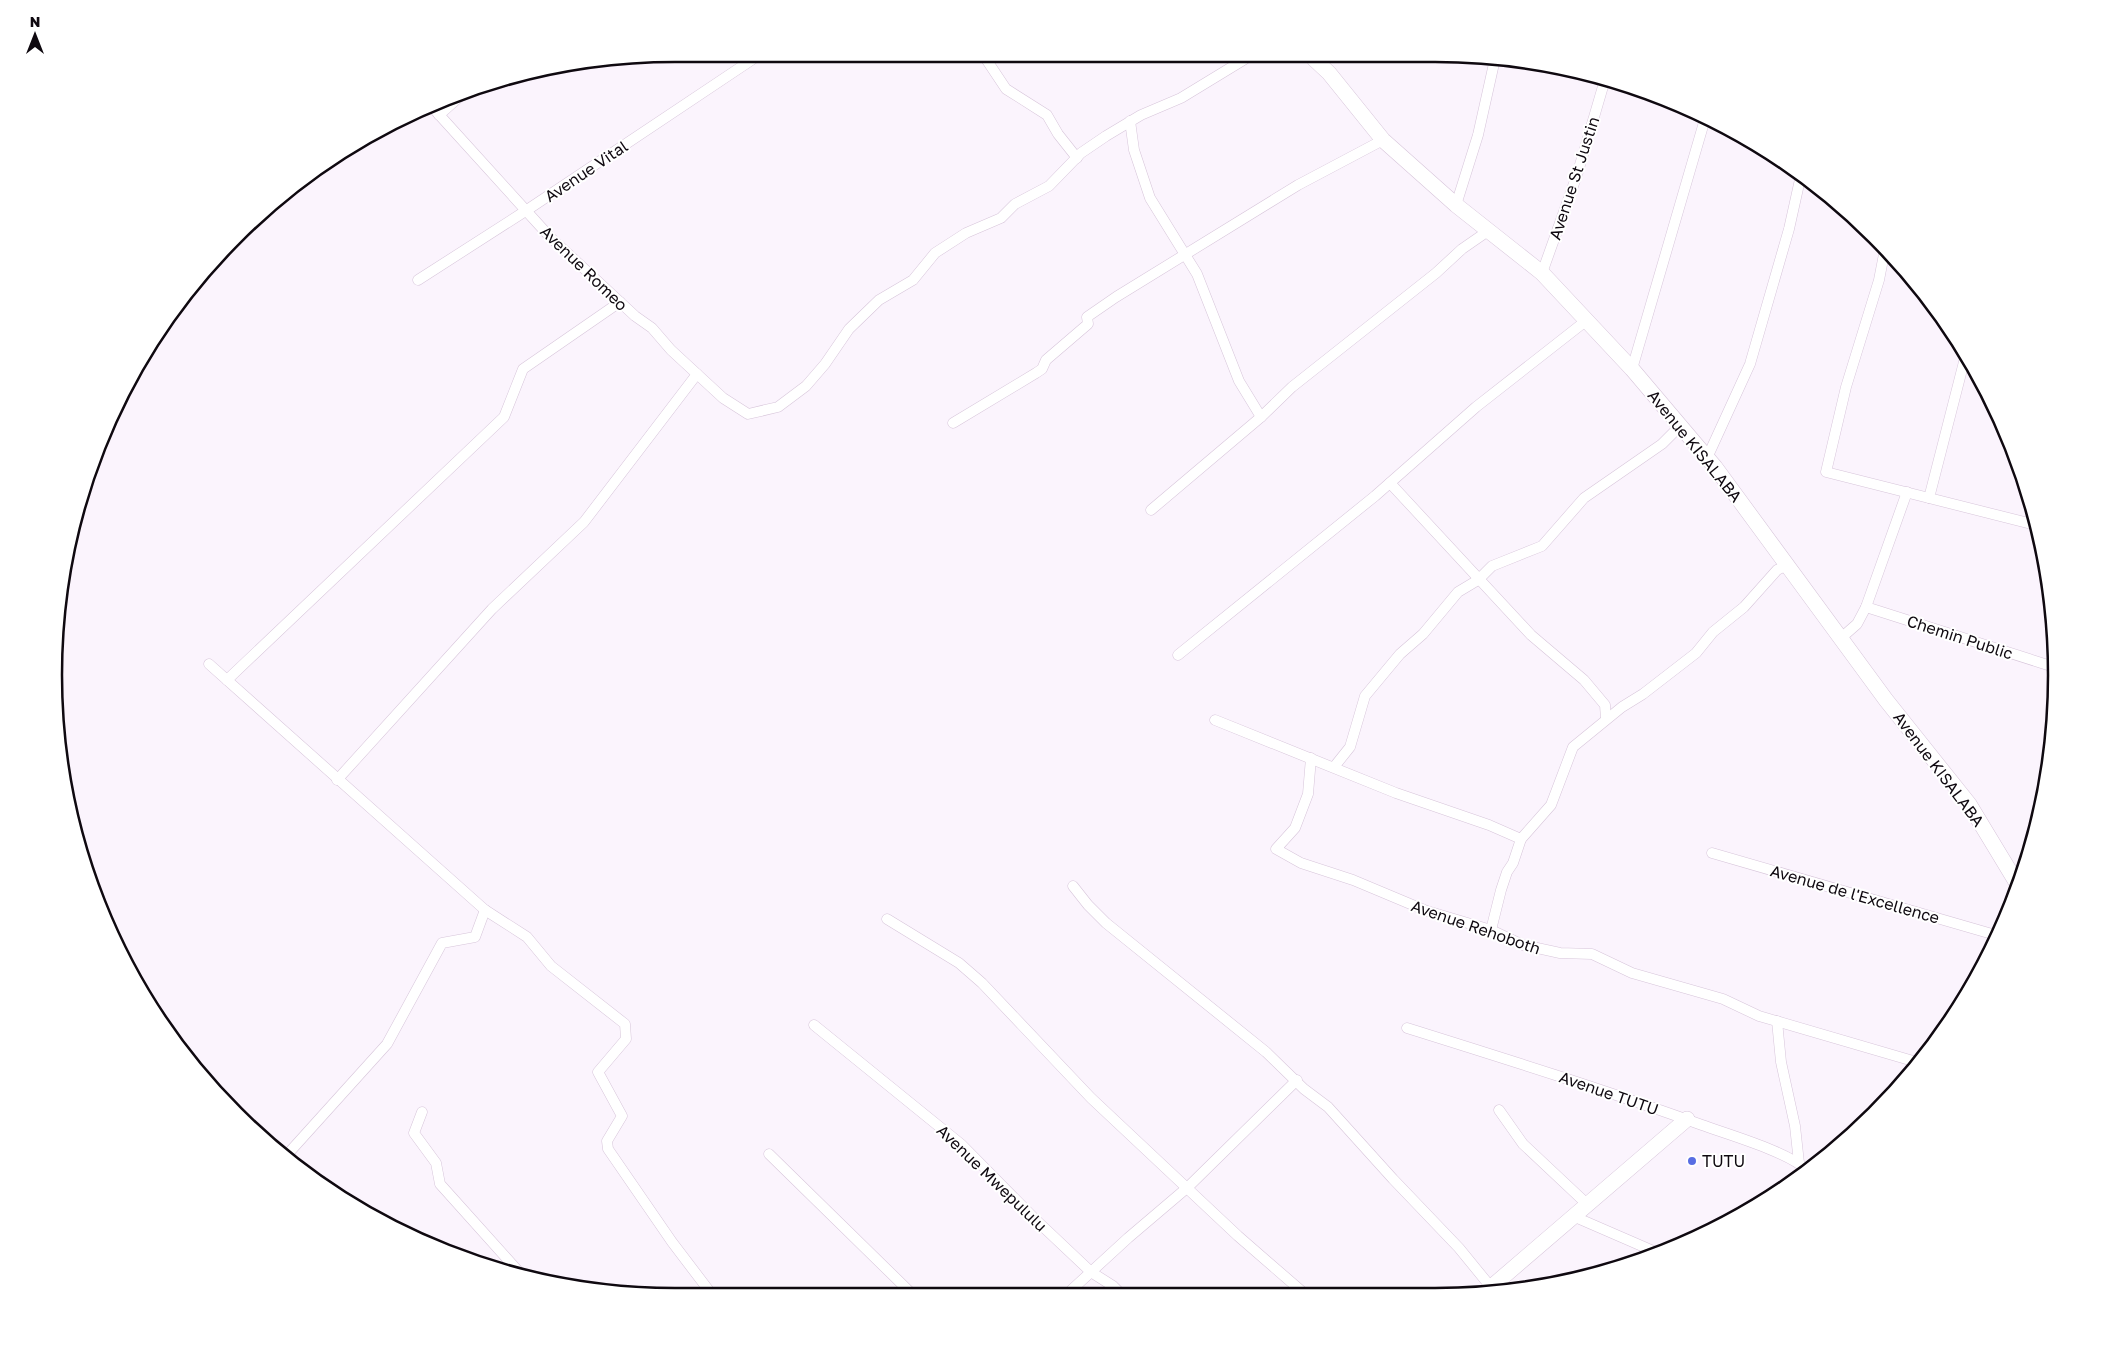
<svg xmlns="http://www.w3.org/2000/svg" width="2111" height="1351" viewBox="0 0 2111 1351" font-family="'Golos Text',sans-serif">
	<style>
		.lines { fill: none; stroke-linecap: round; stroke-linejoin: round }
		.street-casing { stroke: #d7c5da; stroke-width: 11 }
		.secondary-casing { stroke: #d7c5da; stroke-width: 16 }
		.street { stroke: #fff; stroke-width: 10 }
		.secondary { stroke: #fff; stroke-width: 15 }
		.poi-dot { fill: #586de3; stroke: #fff; stroke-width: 2 }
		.labels { text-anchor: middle; stroke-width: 4; stroke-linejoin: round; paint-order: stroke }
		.street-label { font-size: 16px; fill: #0f0910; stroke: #fff }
		.poi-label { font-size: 16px; fill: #0f0910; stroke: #fff; text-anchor: start }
		.rim { fill: none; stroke: #0f0910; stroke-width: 2.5 }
	</style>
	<rect width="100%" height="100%" fill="#fbf4fd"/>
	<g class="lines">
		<defs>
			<g id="street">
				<polyline points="986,59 1006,89 1047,115 1058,134 1077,158"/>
				<polyline points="433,108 550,237 635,316 652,328 671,350 723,398 748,414 778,407 806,386 825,364 849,329 879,300 913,280 935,253 966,233 1001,218 1015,204 1049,186 1081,153 1106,136 1141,115 1181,98 1245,59"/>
				<polyline points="439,115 465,92"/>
				<polyline points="1130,121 1134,150 1150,198 1197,274 1239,381 1261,417"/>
				<polyline points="1456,205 1478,135 1495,59"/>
				<polyline points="1885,249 1879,280 1846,387 1826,472 2036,525"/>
				<polyline points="1542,273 1577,175 1604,83"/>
				<polyline points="418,280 527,210 753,59"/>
				<polyline points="1632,369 1705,119"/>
				<polyline points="953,423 1036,373 1042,369 1046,360 1088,324 1087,317 1116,297 1298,185 1383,140"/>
				<polyline points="1707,458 1750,364 1789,229 1801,175"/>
				<polyline points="1390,483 1531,635 1584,680 1605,705 1606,719"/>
				<polyline points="1929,498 1966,354"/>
				<polyline points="1151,510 1261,417 1292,387 1436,273 1462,249 1488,231"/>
				<polyline points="1866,607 2054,667"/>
				<polyline points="1841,638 1857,624 1866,607 1907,492"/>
				<polyline points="1178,655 1375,496 1476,407 1587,320"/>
				<polyline points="209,664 485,910 527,937 551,966 625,1024 626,1039 598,1072 622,1116 607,1141 608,1149 672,1242 710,1292"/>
				<polyline points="227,680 504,417 523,369 620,302"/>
				<polyline points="1215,720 1396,793 1489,825 1521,839"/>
				<polyline points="1311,758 1308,794 1295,828 1276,849 1301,863 1353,880 1427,911 1491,930 1523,945 1560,953 1592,954 1632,973 1723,999 1759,1016 1920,1063"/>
				<polyline points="1334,767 1350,747 1365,696 1400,654 1423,634 1458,592 1478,580 1492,566 1542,546 1584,498 1662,444 1679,427"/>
				<polyline points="337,780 492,609 584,522 697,374"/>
				<polyline points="1712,853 1999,936"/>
				<polyline points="1073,886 1088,905 1106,923 1266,1052 1304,1089 1328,1107 1393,1179 1459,1248 1490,1286"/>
				<polyline points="887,919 959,963 982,983 1091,1098 1238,1236 1306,1295"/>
				<polyline points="1491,930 1501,890 1507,872 1513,863 1521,839 1551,805 1573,747 1622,707 1643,694 1696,653 1713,632 1744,607 1777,570 1787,565"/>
				<polyline points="1777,1021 1781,1062 1795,1126 1799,1163"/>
				<polyline points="814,1025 962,1145 1037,1221 1091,1272 1113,1286 1121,1294"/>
				<path d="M1407,1028c99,31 198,62 295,97 28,10 83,26 104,44"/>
				<polyline points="1499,1110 1523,1144 1588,1205"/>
				<polyline points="422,1112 414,1133 436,1163 440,1184 519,1272"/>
				<polyline points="769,1154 911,1293"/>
				<polyline points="285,1157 387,1044 442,943 475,937 485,910"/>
				<polyline points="1575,1217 1658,1253"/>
				<polyline points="1067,1294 1128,1238 1188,1187 1297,1080"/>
			</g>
			<g id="secondary">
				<polyline points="1314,59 1329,73 1383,140 1456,205 1542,273 1632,369 1715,467 1886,700 1969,804 2018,885"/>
				<polyline points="1482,1295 1687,1119"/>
			</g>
		</defs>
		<!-- street casing -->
		<use href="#street" class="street-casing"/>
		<!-- secondary casing -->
		<use href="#secondary" class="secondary-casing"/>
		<!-- street -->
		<use href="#street" class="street"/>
		<!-- secondary -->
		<use href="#secondary" class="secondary"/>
	</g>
	<!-- markers -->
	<circle class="poi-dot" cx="1692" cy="1161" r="5"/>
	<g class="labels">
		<!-- street labels -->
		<g class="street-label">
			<text transform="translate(586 171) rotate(-34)" y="6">Avenue Vital</text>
			<text transform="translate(1574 178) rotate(-72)" y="6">Avenue St Justin</text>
			<text transform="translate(584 268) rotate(44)" y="6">Avenue Romeo</text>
			<text transform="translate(1695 446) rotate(51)" y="6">Avenue KISALABA</text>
			<text transform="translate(1960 637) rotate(18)" y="6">Chemin Public</text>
			<text transform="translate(1939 769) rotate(53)" y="6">Avenue KISALABA</text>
			<text transform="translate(1855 894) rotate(16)" y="6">Avenue de l'Excellence</text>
			<text transform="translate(1476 927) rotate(19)" y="6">Avenue Rehoboth</text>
			<text transform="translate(1609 1093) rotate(19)" y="6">Avenue TUTU</text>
			<text transform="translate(992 1178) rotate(44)" y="6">Avenue Mwepululu</text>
		</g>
		<!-- poi labels -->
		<g class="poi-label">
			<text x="1702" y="1167">TUTU</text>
		</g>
	</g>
	<!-- crop -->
	<path d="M0 0H2111V1351H0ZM675 62H1435A613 613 0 0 1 2048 675V675A613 613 0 0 1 1435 1288H675A613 613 0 0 1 62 675V675A613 613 0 0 1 675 62Z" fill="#fff" fill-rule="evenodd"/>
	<path class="rim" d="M675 62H1435A613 613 0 0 1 2048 675V675A613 613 0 0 1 1435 1288H675A613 613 0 0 1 62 675V675A613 613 0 0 1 675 62Z"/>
	<!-- north arrow -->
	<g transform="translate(35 35)" stroke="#ffffff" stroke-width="4" paint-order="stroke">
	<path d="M0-4L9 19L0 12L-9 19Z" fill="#0f0910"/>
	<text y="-8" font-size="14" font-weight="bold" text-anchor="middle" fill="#0f0910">N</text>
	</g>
</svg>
